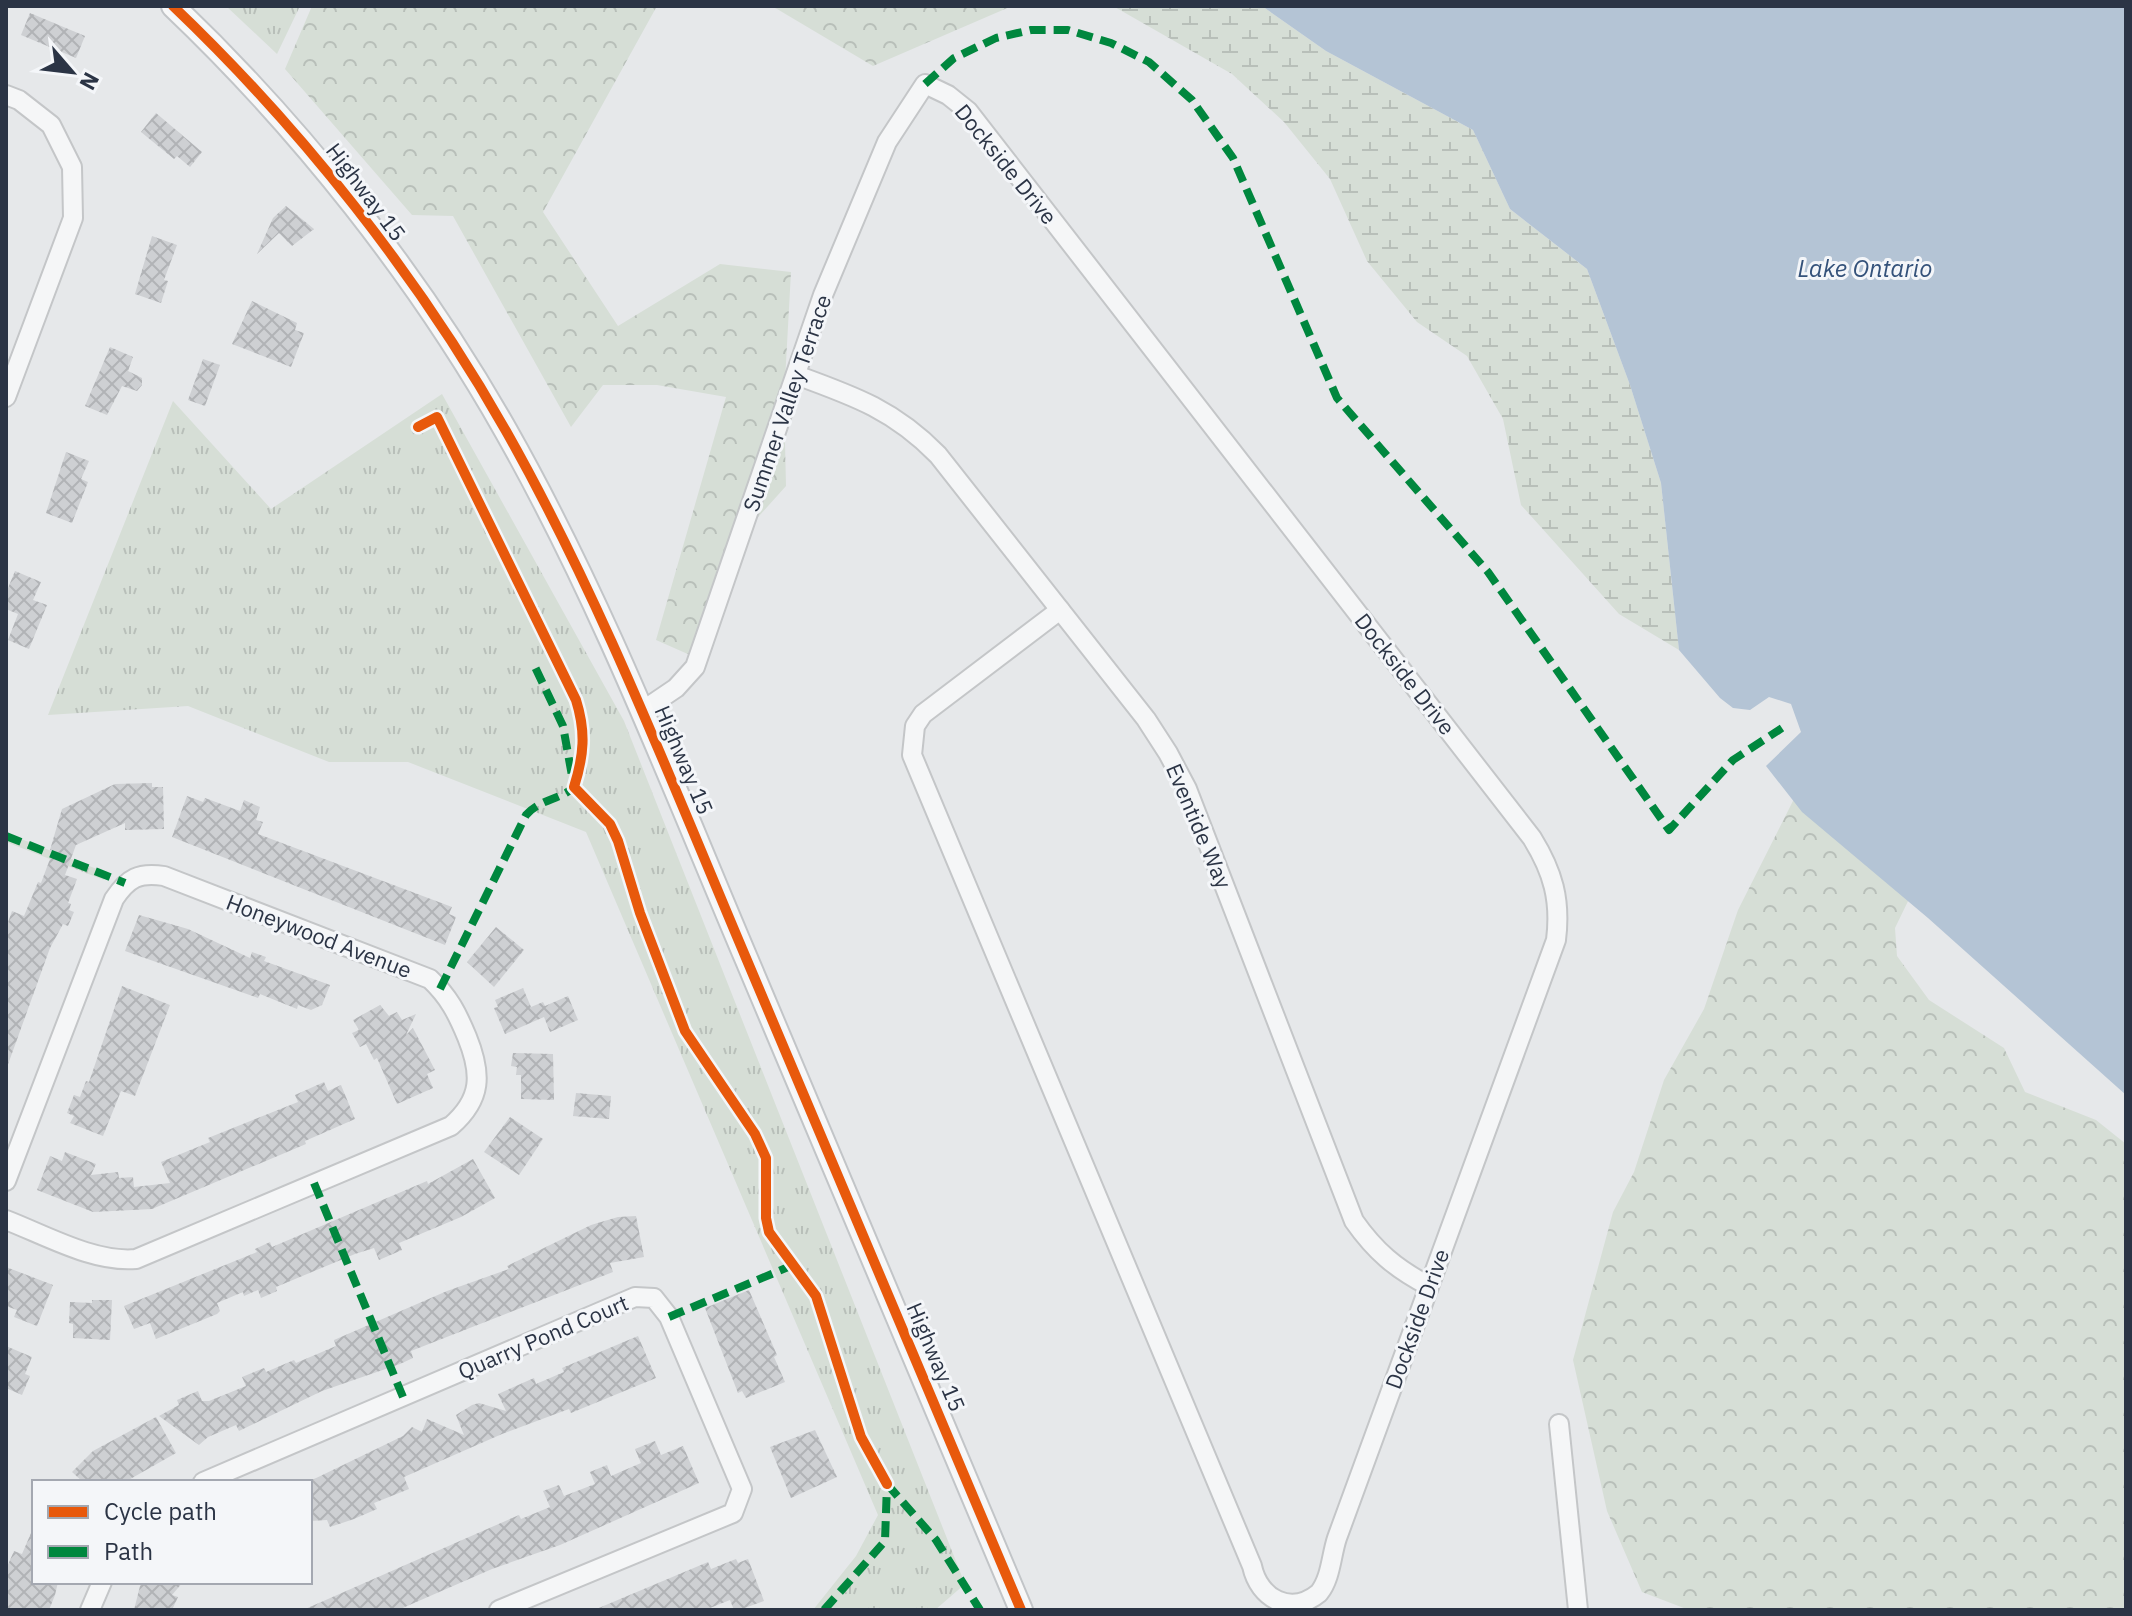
<svg xmlns="http://www.w3.org/2000/svg" width="2132" height="1616" viewBox="0 0 2132 1616" font-family="'IBM Plex Sans',sans-serif">
	<style>
		.forest { fill: url(#forest-crowns) }
		.wetland { fill: url(#wetland-marsh) }
		.park { fill: url(#park-tufts) }
		.water { fill: #b4c4d5 }
		.building { fill: url(#building-cross-hatch) }
		.lines { fill: none; stroke-linecap: round; stroke-linejoin: round }
		.minor-casing { stroke: #c4c6c8; stroke-width: 22 }
		.major-casing { stroke: #c2c5c8; stroke-width: 26 }
		.minor { stroke: #f5f6f7; stroke-width: 18 }
		.major { stroke: #f8f8f8; stroke-width: 22 }
		.quiet { stroke: #00873e; stroke-width: 8; stroke-dasharray: 16 8; stroke-linecap: butt }
		.cycleway-casing { stroke: #f4f6f9; stroke-width: 15 }
		.cycleway { stroke: #e8590c; stroke-width: 10 }
		.labels { text-anchor: middle; stroke-width: 6; stroke-linejoin: round; paint-order: stroke }
		.street-label { font-size: 22px; fill: #2b3445; stroke: #f4f6f9 }
		.water-label { font-size: 24px; font-style: italic; fill: #34527a; stroke: #f4f6f9 }
	</style>
	<defs>
		<pattern id="forest-crowns" width="20" height="18" patternUnits="userSpaceOnUse" patternTransform="scale(2)"><rect width="20" height="18" fill="#d6ded6"/><path d="M2 6a3 3 0 1 1 6 0M12 15a3 3 0 1 1 6 0" fill="none" stroke="#b8bfb9"/></pattern>
		<pattern id="wetland-marsh" width="20" height="14" patternUnits="userSpaceOnUse" patternTransform="scale(2)"><rect width="20" height="14" fill="#d6ded6"/><path d="M1 5h8M5 5V1M11 12h8M15 12V8" fill="none" stroke="#b8bfb9"/></pattern>
		<pattern id="park-tufts" width="24" height="20" patternUnits="userSpaceOnUse" patternTransform="scale(2)"><rect width="24" height="20" fill="#d6ded6"/><path d="M3 7l-1-3M5 7V3M7 7l1-3M15 17l-1-3M17 17v-4M19 17l1-3" fill="none" stroke="#b8bfb9"/></pattern>
		<pattern id="building-cross-hatch" width="8" height="8" patternUnits="userSpaceOnUse" patternTransform="scale(2)"><rect width="8" height="8" fill="#ced0d3"/><path d="M0 0l8 8M0 8l8-8" fill="none" stroke="#b1b3b6"/></pattern>
	</defs>
	<rect width="100%" height="100%" fill="#e6e8ea"/>
	<!-- forest -->
	<g class="forest">
		<polygon points="312,6 657,6 543,212 618,326 720,264 791,272 784,399 786,486 725,554 690,655 656,640 726,397 657,385 603,385 571,427 453,216 412,215 285,69"/>
		<polygon points="772,6 1012,6 873,66"/>
		<polygon points="1798,791 1911,895 1895,928 1897,956 1929,1000 2004,1048 2025,1092 2096,1120 2126,1144 2126,1610 1689,1610 1642,1592 1607,1511 1573,1360 1613,1212 1634,1172 1664,1080 1704,1009 1738,910"/>
	</g>
	<!-- wetland -->
	<polygon class="wetland" points="1113,6 1262,6 1326,51 1473,130 1510,209 1587,269 1630,385 1661,483 1679,650 1619,614 1521,505 1503,419 1467,356 1417,322 1367,261 1330,179 1284,122 1232,74"/>
	<!-- park -->
	<g class="park">
		<polygon points="226,6 300,6 277,54"/>
		<polygon points="442,394 624,721 965,1584 935,1610 813,1610 856,1556 878,1515 586,832 408,762 329,762 188,706 48,715 173,401 271,509"/>
		<polygon points="6,833 107,873 104,880 6,842"/>
	</g>
	<!-- water -->
	<polygon class="water" points="1262,6 2126,6 2126,1095 1928,918 1802,812 1766,766 1801,732 1791,704 1769,697 1750,710 1733,708 1720,698 1679,650 1661,483 1630,385 1587,269 1510,209 1473,130 1326,51"/>
	<!-- building -->
	<g class="building">
		<polygon points="30,13 85,36 76,58 21,35"/>
		<polygon points="156,113 202,152 190,167 177,156 174,159 141,132"/>
		<polygon points="286,206 314,229 292,246 279,233 257,254 273,218"/>
		<polygon points="152,236 177,245 164,280 168,281 161,303 135,294"/>
		<polygon points="252,301 297,323 295,330 304,333 291,367 232,344"/>
		<polygon points="110,347 133,357 128,371 142,378 142,385 137,391 122,386 107,415 85,406"/>
		<polygon points="203,359 220,365 205,406 188,400"/>
		<polygon points="66,452 89,461 81,479 88,482 72,523 46,513"/>
		<polygon points="15,571 41,582 33,600 47,605 29,649 8,640 18,614 6,609 6,593"/>
		<polygon points="152,783 152,787 163,787 164,829 125,830 125,823 76,845 65,875 77,879 68,903 71,904 69,910 74,912 68,926 63,924 50,948 6,1070 6,928 12,911 24,916 38,882 41,883 53,851 50,850 62,809 115,784"/>
		<polygon points="187,796 203,802 205,798 240,811 244,800 260,807 256,820 263,822 258,834 452,907 449,914 456,917 445,945 172,837"/>
		<polygon points="139,915 188,929 250,958 252,952 266,957 264,961 330,985 322,1005 311,1010 298,1005 297,1009 260,994 258,998 125,951"/>
		<polygon points="496,927 524,950 494,987 467,962"/>
		<polygon points="122,986 170,1005 135,1096 121,1091 103,1136 70,1123 74,1116 67,1113 74,1095 80,1097 86,1081 89,1082"/>
		<polygon points="523,988 531,1007 543,1002 545,1006 568,996 578,1020 550,1032 544,1017 505,1034 494,1008 498,1007 495,1000"/>
		<polygon points="380,1005 389,1016 397,1012 402,1020 416,1014 406,1035 413,1028 435,1070 427,1074 433,1088 397,1104 377,1058 374,1060 366,1044 360,1047 352,1033 359,1030 353,1020"/>
		<polygon points="513,1053 553,1054 554,1100 521,1099 521,1075 516,1075 517,1067 511,1066"/>
		<polygon points="324,1082 328,1091 341,1085 355,1119 305,1141 306,1144 152,1209 93,1212 37,1190 50,1156 62,1161 65,1152 96,1164 91,1175 118,1172 119,1178 133,1177 134,1187 170,1183 161,1162 210,1142 208,1138 298,1102 295,1095"/>
		<polygon points="576,1093 611,1096 609,1119 573,1116"/>
		<polygon points="510,1117 543,1139 519,1175 484,1152"/>
		<polygon points="473,1159 495,1198 461,1217 399,1243 402,1250 379,1260 374,1248 355,1254 276,1287 277,1291 261,1298 258,1290 244,1296 243,1292 217,1303 220,1311 217,1314 156,1339 150,1323 134,1329 124,1306 257,1252 255,1249 270,1242 272,1247 427,1181 428,1184"/>
		<polygon points="636,1216 644,1257 610,1263 613,1272 411,1351 413,1358 400,1364 322,1391 239,1431 236,1425 208,1437 199,1445 159,1416 179,1405 177,1400 198,1391 202,1401 209,1401 246,1386 242,1377 264,1368 266,1372 294,1360 296,1363 336,1346 334,1340 447,1291 509,1269 507,1266 591,1225 618,1217"/>
		<polygon points="6,1267 53,1285 37,1326 14,1317 17,1310 6,1306"/>
		<polygon points="749,1290 777,1355 774,1357 785,1382 746,1398 742,1391 738,1393 705,1308"/>
		<polygon points="92,1300 112,1300 110,1340 73,1338 73,1324 69,1323 70,1302 92,1303"/>
		<polygon points="638,1336 656,1378 571,1413 569,1409 502,1434 404,1477 409,1489 374,1503 377,1509 354,1519 330,1527 327,1520 310,1521 310,1481 403,1436 412,1427 422,1432 427,1419 464,1435 456,1415 472,1405 479,1403 506,1411 498,1394 534,1378 536,1384 564,1372 562,1368"/>
		<polygon points="6,1346 32,1357 25,1374 30,1376 22,1395 6,1388"/>
		<polygon points="156,1417 176,1453 125,1482 83,1482 72,1472 93,1451"/>
		<polygon points="815,1430 837,1477 791,1498 770,1447"/>
		<polygon points="655,1441 661,1455 683,1446 699,1483 560,1545 492,1569 398,1610 303,1610 519,1515 521,1519 550,1507 543,1491 559,1485 564,1496 595,1484 590,1472 607,1465 611,1476 641,1463 635,1449"/>
		<polygon points="34,1526 34,1582 58,1582 55,1595 49,1610 6,1610 6,1569 14,1551 22,1554"/>
		<polygon points="736,1559 738,1563 748,1559 764,1601 739,1610 734,1610 730,1600 705,1610 594,1610 708,1562 711,1569"/>
		<polygon points="141,1582 183,1582 172,1595 178,1597 172,1610 134,1610"/>
	</g>
	<g class="lines">
		<defs>
			<g id="minor">
				<polyline points="6,95 19,100 51,125 72,167 73,218 6,397"/>
				<path d="M796,375c58,21 98,35 142,80l208,264 22,34 19,36 167,432c21,30 42,48 75,65"/>
				<path d="M642,711l34,-23 19,-21 128,-372 64,-153 38,-58 23,11 20,16 564,727c21,34 29,62 24,102l-219,598c-6,18 -6,40 -18,55 -28,23 -60,6 -67,-27l-340,-811 3,-29 8,-12 137,-104"/>
				<path d="M6,1181l108,-282c14,-21 25,-27 50,-23l266,103c19,18 27,34 37,58 15,37 15,62 -16,89l-315,133c-42,4 -91,-24 -130,-39"/>
				<polyline points="1559,1424 1578,1610"/>
				<polyline points="203,1482 635,1297 654,1298 669,1317 742,1489 733,1513 499,1610"/>
				<polyline points="90,1610 102,1582"/>
			</g>
			<path id="major" d="M173,6c128,122 246,271 333,425 95,168 165,350 240,527 92,217 183,435 275,652"/>
		</defs>
		<!-- minor casing -->
		<use href="#minor" class="minor-casing"/>
		<!-- major casing -->
		<use href="#major" class="major-casing"/>
		<!-- minor -->
		<use href="#minor" class="minor"/>
		<!-- major -->
		<use href="#major" class="major"/>
		<!-- quiet -->
		<g class="quiet">
			<polyline points="925,84 954,58 996,38 1031,30 1068,30 1111,43 1149,62 1192,100 1233,158 1337,398 1488,572 1669,830 1733,760 1782,728"/>
			<polyline points="6,836 125,883"/>
			<path d="M440,989l86,-174c14,-16 34,-15 48,-28l-11,-61 -28,-59"/>
			<polyline points="314,1183 403,1397"/>
			<polyline points="669,1317 793,1265"/>
			<polyline points="887,1484 936,1540 980,1610"/>
			<polyline points="824,1610 885,1541 887,1484"/>
		</g>
		<defs>
			<g id="cycleway">
				<path d="M173,6c128,122 246,271 333,425 95,168 165,350 240,527 92,217 183,435 275,652"/>
				<path d="M418,427l19,-10 139,283c10,32 8,55 -2,87l36,37 8,17 22,72 45,118 70,103 11,24v60l3,14 47,64 45,141 26,47"/>
			</g>
		</defs>
		<!-- cycleway casing -->
		<use href="#cycleway" class="cycleway-casing"/>
		<!-- cycleway -->
		<use href="#cycleway" class="cycleway"/>
	</g>
	<g class="labels">
		<!-- street labels -->
		<g class="street-label">
			<text transform="translate(1006 164) rotate(51)" y="8">Dockside Drive</text>
			<text transform="translate(366 192) rotate(53)" y="8">Highway 15</text>
			<text transform="translate(787 403) rotate(-71)" y="8">Summer Valley Terrace</text>
			<text transform="translate(1405 674) rotate(52)" y="8">Dockside Drive</text>
			<text transform="translate(684 760) rotate(67)" y="8">Highway 15</text>
			<text transform="translate(1199 826) rotate(67)" y="8">Eventide Way</text>
			<text transform="translate(319 936) rotate(21)" y="8">Honeywood Avenue</text>
			<text transform="translate(1417 1319) rotate(-70)" y="8">Dockside Drive</text>
			<text transform="translate(543 1337) rotate(-23)" y="8">Quarry Pond Court</text>
			<text transform="translate(936 1357) rotate(67)" y="8">Highway 15</text>
		</g>
		<!-- water labels -->
		<g class="water-label">
			<text x="1865" y="277">Lake Ontario</text>
		</g>
	</g>
	<!-- border -->
	<rect width="2132" height="1616" fill="none" stroke="#2b3445" stroke-width="16"/>
	<!-- legend -->
	<rect x="32" y="1480" width="280" height="104" fill="#f4f6f9" stroke="#a4a8b1" stroke-width="2"/>
	<rect x="48" y="1506" width="40" height="12" fill="#e8590c" stroke="#a4a8b1" stroke-width="2"/>
	<text x="104" y="1520" font-size="24" fill="#2b3445">Cycle path</text>
	<rect x="48" y="1546" width="40" height="12" fill="#00873e" stroke="#a4a8b1" stroke-width="2"/>
	<text x="104" y="1560" font-size="24" fill="#2b3445">Path</text>
	<!-- north arrow -->
	<g transform="translate(72 72) rotate(118)" stroke="#f4f6f9" stroke-width="6" paint-order="stroke">
	<path d="M0-6L14 30L0 20L-14 30Z" fill="#2b3445"/>
	<text y="-12" font-size="22" font-weight="bold" text-anchor="middle" fill="#2b3445">N</text>
	</g>
</svg>
